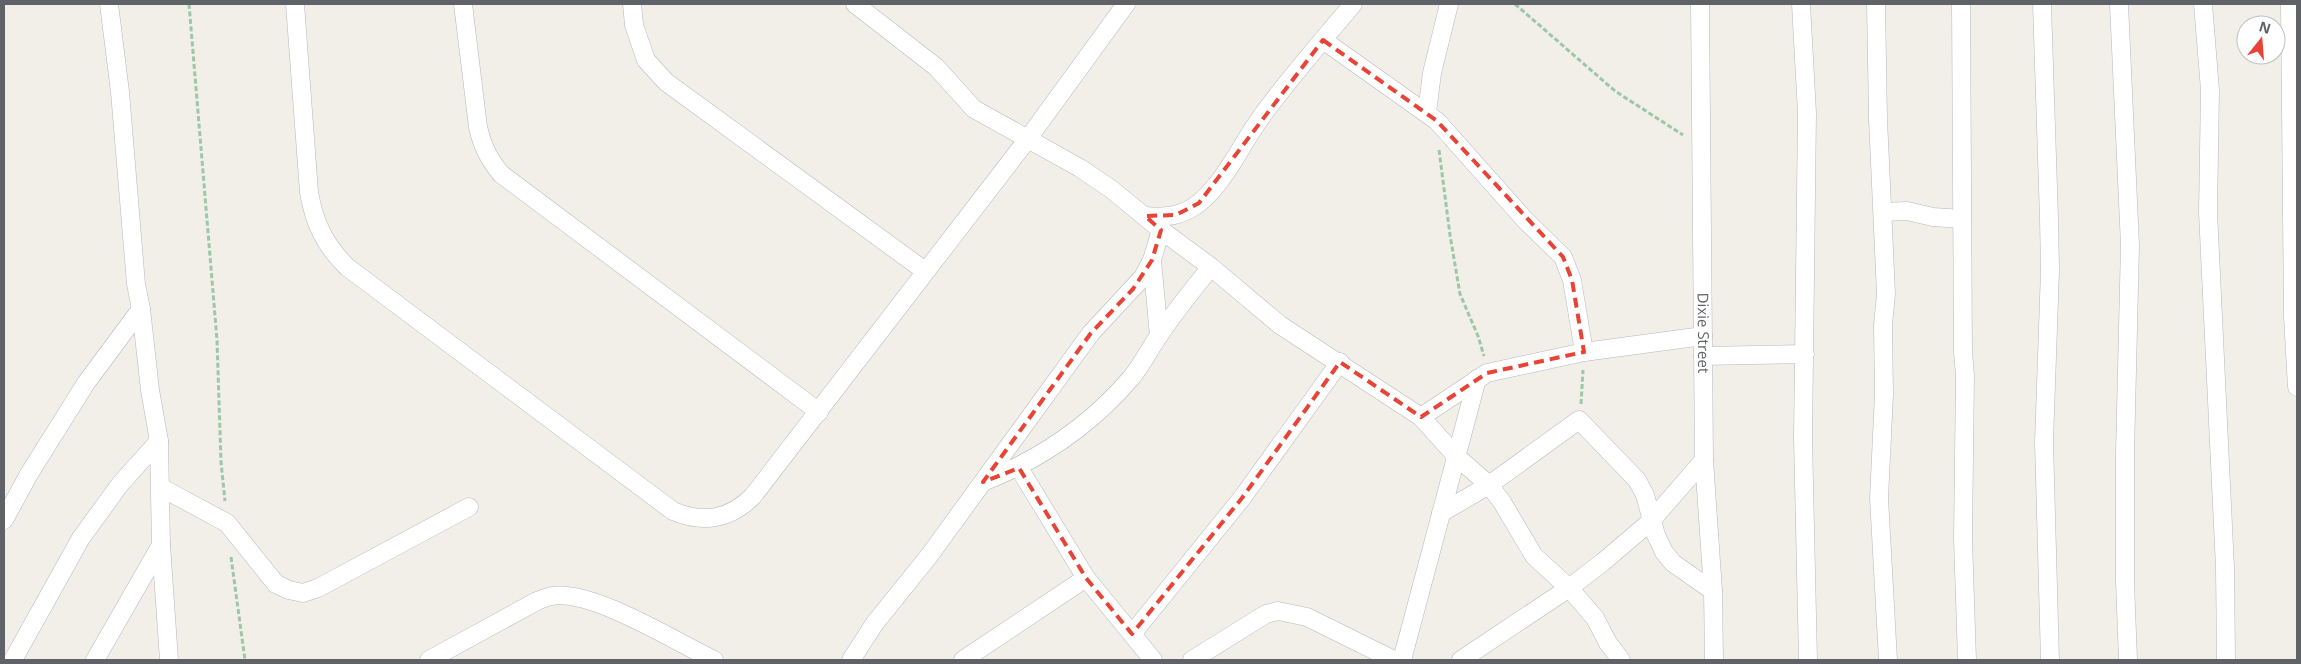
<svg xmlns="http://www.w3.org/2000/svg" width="2301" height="664" viewBox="0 0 2301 664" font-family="'Open Sans',sans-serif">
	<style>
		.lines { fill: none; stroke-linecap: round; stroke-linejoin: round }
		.street-casing { stroke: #b5b8bc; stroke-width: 19 }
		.path { stroke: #9cc7a9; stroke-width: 3; stroke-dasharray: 5 2.5; stroke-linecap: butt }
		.street { stroke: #fff; stroke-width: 18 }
		.marked { fill: none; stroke: #ea4335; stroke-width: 4; stroke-dasharray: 10 6; stroke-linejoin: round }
		.labels { text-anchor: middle; stroke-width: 5; stroke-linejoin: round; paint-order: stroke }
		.street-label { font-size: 15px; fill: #5f6368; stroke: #fff }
	</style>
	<rect width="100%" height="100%" fill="#f1efe8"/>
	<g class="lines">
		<defs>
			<g id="street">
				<polyline points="109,4 120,92 136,284 141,309 150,390 159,441 161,545 169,660"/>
				<path d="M295,4l14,188c5,31 16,53 38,75l326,244c31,13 57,8 80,-15l274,-356 99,-136"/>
				<path d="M463,4l15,123c4,19 11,32 23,47l318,238"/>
				<polyline points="632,4 634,25 646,60 666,82 925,271"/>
				<polyline points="855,4 936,67 974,109 1080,168 1111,189 1161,230 1211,267 1280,325 1421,417 1457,457 1489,485 1502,502 1534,556 1569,588 1595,618 1608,643 1621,660"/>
				<path id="s1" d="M1700,4l4,456 9,131 1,69"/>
				<polyline points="1801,4 1807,113 1803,438 1808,660"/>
				<polyline points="1876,4 1878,119 1886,294 1883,325 1884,394 1879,498 1888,660"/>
				<polyline points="1961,4 1963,352 1965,375 1963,539 1967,660"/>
				<polyline points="2042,4 2049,219 2050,270 2044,442 2050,660"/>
				<polyline points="2119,4 2130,245 2125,453 2125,582 2128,660"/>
				<polyline points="2203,4 2210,90 2208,212 2225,568 2226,660"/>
				<polyline points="2290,4 2293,317 2297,387"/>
				<polyline points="1323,40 1437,121 1525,220 1563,257 1572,280 1584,352"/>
				<polyline points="1427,112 1432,73 1449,4"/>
				<polyline points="1883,212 1907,211 1933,217 1962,219"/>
				<path d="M1145,216c20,2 38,0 54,-13 28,-23 43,-61 65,-90 28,-38 59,-73 89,-109"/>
				<polyline points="1152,260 1159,336"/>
				<polyline points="1703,356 1805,354"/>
				<polyline points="1421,417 1487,373 1584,352 1703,336"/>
				<polyline points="1019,468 1086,578 1153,660"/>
				<path d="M983,482c58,-23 107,-56 148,-104 11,-13 19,-30 29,-44 16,-24 33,-45 51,-67"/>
				<polyline points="162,488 227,523 276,584 289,590 303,593 318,588 469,507"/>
				<polyline points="1441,513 1489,485 1579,420 1637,480 1645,495 1656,535 1664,552 1673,563 1713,591"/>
				<polyline points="4,520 29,474 86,383 141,309"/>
				<polyline points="1132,634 1242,498 1340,362"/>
				<polyline points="13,660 81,538 121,483 159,441"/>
				<polyline points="95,660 161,545"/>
				<path d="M429,660l108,-59c5,-2 10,-4 15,-5 40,-7 124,46 162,64"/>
				<polyline points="851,660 875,623 929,556 1091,333 1143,277 1152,260 1161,230"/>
				<polyline points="963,660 1086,578"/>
				<polyline points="1192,660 1266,614 1278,611 1307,617 1394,660"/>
				<polyline points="1402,660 1477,379"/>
				<polyline points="1461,660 1569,588 1603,562 1651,521 1704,460"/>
			</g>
		</defs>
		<!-- street casing -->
		<use href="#street" class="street-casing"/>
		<!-- path -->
		<g class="path">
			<polyline points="189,4 217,340 221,462 225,501"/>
			<polyline points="1515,4 1615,91 1683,135"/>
			<polyline points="1439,150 1450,235 1460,294 1478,336 1484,356"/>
			<polyline points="1581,404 1583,370"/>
			<polyline points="231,557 245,660"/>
		</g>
		<!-- street -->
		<use href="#street" class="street"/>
	</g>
	<!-- marked area -->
	<path class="marked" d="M1323,40l114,81 126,136 9,23 12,72 -97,21 -66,44 -81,-55 -98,136 -110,136 -46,-56 -67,-110 -36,14 108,-149 42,-44 19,-29 9,-30 -16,-14 31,-1 23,-12z"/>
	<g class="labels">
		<!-- street labels -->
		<g class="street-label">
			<text dy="5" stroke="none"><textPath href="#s1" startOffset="329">Dixie Street</textPath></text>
		</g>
	</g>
	<!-- border -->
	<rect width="2301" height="664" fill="none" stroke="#5f6368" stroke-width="10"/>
	<!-- north arrow -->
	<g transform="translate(2261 40) rotate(17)"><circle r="24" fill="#ffffff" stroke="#bfc1c3"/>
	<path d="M0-4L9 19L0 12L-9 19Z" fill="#ea4335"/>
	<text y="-8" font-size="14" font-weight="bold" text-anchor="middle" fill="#5f6368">N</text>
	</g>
</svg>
